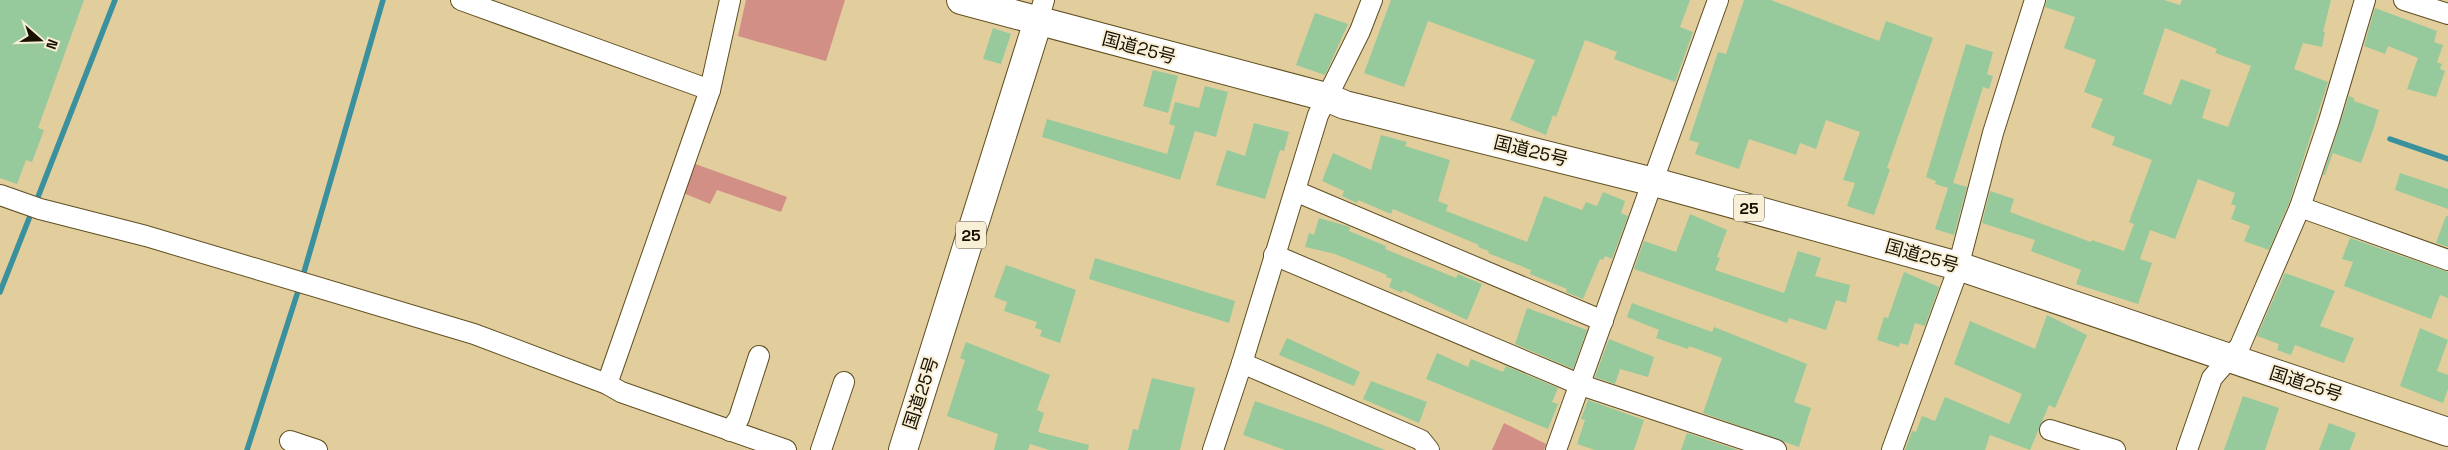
<svg xmlns="http://www.w3.org/2000/svg" width="2448" height="450" viewBox="0 0 2448 450" font-family="'Space Grotesk','Noto Sans JP',sans-serif">
	<style>
		.green { fill: #d18f86 }
		.lines { fill: none; stroke-linecap: round; stroke-linejoin: round }
		.stream { stroke: #3a919d; stroke-width: 5.5 }
		.building { fill: #96ca9c; fill-rule: evenodd }
		.minor-casing { stroke: #604f21; stroke-width: 22 }
		.highway-casing { stroke: #604f21; stroke-width: 30 }
		.minor { stroke: #fff; stroke-width: 20 }
		.highway { stroke: #fff; stroke-width: 28 }
		.labels { text-anchor: middle; stroke-width: 4; stroke-linejoin: round; paint-order: stroke }
		.shield { fill: #f9efd7; stroke: #5b5341; stroke-width: 1 }
		.shield-label { font-size: 16px; font-weight: bold; fill: #171001 }
		.street-label { font-size: 18px; fill: #171001; stroke: #f9efd7 }
	</style>
	<rect width="100%" height="100%" fill="#e2cd9d"/>
	<!-- green -->
	<g class="green">
		<polygon points="746,0 845,0 826,61 738,36"/>
		<polygon points="687,161 787,197 781,212 717,190 710,204 676,190"/>
		<polygon points="1504,423 1546,444 1544,450 1492,450"/>
	</g>
	<g class="lines">
		<!-- stream -->
		<g class="stream">
			<polyline points="2390,139 2448,159"/>
			<polyline points="36,202 115,0"/>
			<polyline points="302,279 383,0"/>
			<polyline points="0,292 32,211"/>
			<polyline points="247,450 300,285"/>
		</g>
	</g>
	<!-- building -->
	<g class="building">
		<polygon points="0,0 84,0 38,128 44,130 32,162 26,160 17,184 0,178"/>
		<polygon points="1391,0 1690,0 1680,27 1693,32 1675,82 1614,59 1617,52 1585,40 1556,117 1553,115 1546,135 1510,120 1535,60 1428,21 1404,87 1364,73"/>
		<polygon points="1744,0 1771,0 1879,41 1886,21 1933,38 1887,168 1890,169 1874,215 1847,206 1855,183 1843,180 1860,132 1826,120 1816,149 1800,143 1796,155 1749,139 1739,169 1695,154 1699,143 1689,140 1718,52 1726,54"/>
		<path d="M2047,0h117l16,5 2,-5h149l-8,32h2l-3,15 -19,-4 -9,26 34,13 -39,121 -20,47 -25,-9 6,-15 -19,-7 5,-13 -5,-2 4,-11 -37,-14 -23,60 -25,-9 -10,29 12,4 -14,41 -62,-20 5,-14 -50,-19 4,-11 -53,-17 8,-32 24,8 -4,13 81,30 1,-2 32,11 10,-27 -5,-2 23,-62 -40,-15 3,-8 -24,-10 12,-28 -19,-7 12,-32 -32,-12 11,-31 -30,-10zM2165,28l52,21 -2,4 36,13 -23,61 -26,-9 9,-28 -30,-11 -10,26 -28,-11z"/>
		<polygon points="2375,8 2437,31 2434,42 2443,45 2437,62 2442,64 2440,69 2445,71 2436,97 2407,89 2418,58 2388,46 2385,54 2364,46"/>
		<polygon points="1315,13 1348,24 1325,75 1296,65"/>
		<polygon points="993,28 1011,34 1001,64 983,59"/>
		<polygon points="1966,44 1993,52 1987,74 1993,76 1989,89 1983,87 1953,183 1967,187 1954,235 1935,229 1948,188 1935,184 1936,181 1926,177"/>
		<polygon points="1153,70 1178,76 1168,113 1143,106"/>
		<polygon points="1205,86 1228,92 1216,137 1195,131 1180,180 1042,137 1047,119 1167,154 1175,126 1169,124 1175,102 1199,108"/>
		<polygon points="2349,96 2354,98 2354,101 2379,110 2373,130 2361,163 2333,153 2325,175 2323,175"/>
		<polygon points="1254,123 1289,132 1284,151 1280,150 1265,199 1216,185 1227,150 1245,156"/>
		<polygon points="1381,135 1407,142 1405,146 1450,160 1438,201 1448,205 1446,211 1527,242 1544,196 1582,210 1586,202 1597,206 1603,192 1625,201 1621,213 1628,216 1612,259 1605,256 1603,260 1600,259 1583,299 1566,292 1567,289 1530,274 1531,270 1488,253 1489,251 1478,247 1479,245 1393,209 1391,214 1358,200 1357,203 1342,196 1344,191 1322,181 1333,153 1371,170"/>
		<polygon points="2400,173 2448,189 2448,209 2395,190"/>
		<polygon points="1690,214 1727,230 1717,257 1720,258 1715,270 1784,293 1798,251 1821,258 1815,276 1850,285 1846,303 1836,300 1826,330 1789,318 1787,323 1634,269 1644,241 1676,252"/>
		<polygon points="2446,216 2448,216 2448,247 2436,243"/>
		<polygon points="1319,218 1350,227 1349,231 1386,246 1385,249 1456,278 1458,274 1482,284 1467,320 1403,290 1402,293 1389,287 1392,279 1386,277 1387,275 1335,254 1305,247 1309,233 1314,235"/>
		<polygon points="2350,238 2448,272 2448,298 2440,295 2431,319 2344,286 2353,262 2342,259"/>
		<polygon points="1095,258 1235,301 1229,323 1089,279"/>
		<polygon points="1006,265 1076,290 1060,343 1040,336 1042,330 1035,328 1037,322 1004,311 1007,302 994,297"/>
		<polygon points="1904,272 1939,287 1925,326 1915,323 1908,345 1900,343 1899,347 1877,340 1884,317 1888,318"/>
		<polygon points="2285,273 2335,291 2320,326 2354,338 2344,363 2295,345 2291,355 2277,350 2279,344 2257,336"/>
		<polygon points="1632,303 1712,332 1714,327 1807,364 1794,402 1811,408 1799,447 1703,413 1722,358 1689,346 1688,349 1656,338 1659,330 1627,317"/>
		<polygon points="1527,308 1587,330 1573,369 1515,344"/>
		<polygon points="2047,315 2087,335 2055,408 2049,405 2030,450 1990,435 1985,450 1905,450 1912,431 1916,432 1922,416 1935,421 1945,397 2009,424 2022,394 1954,364 1970,321 2035,349"/>
		<polygon points="2420,328 2448,340 2437,371 2448,375 2448,389 2443,403 2400,386"/>
		<polygon points="1287,338 1360,372 1354,386 1279,355"/>
		<polygon points="1609,339 1654,357 1648,377 1620,369 1615,384 1595,377"/>
		<polygon points="966,342 1050,375 1037,410 1044,413 1038,432 1089,445 1088,450 1049,450 1030,444 1028,450 994,450 998,434 947,416 965,360 960,358"/>
		<polygon points="1437,353 1468,367 1471,359 1503,372 1506,366 1558,388 1552,402 1558,404 1548,429 1426,379"/>
		<polygon points="1152,378 1195,388 1180,450 1128,450 1133,429 1138,430"/>
		<polygon points="1371,381 1427,402 1419,423 1363,399"/>
		<polygon points="2243,396 2279,408 2265,450 2224,450"/>
		<polygon points="1588,400 1644,420 1634,450 1595,450 1577,444 1585,420 1581,419"/>
		<polygon points="1255,401 1323,425 1385,450 1285,450 1243,435"/>
		<polygon points="2329,423 2356,433 2350,450 2319,450"/>
		<polygon points="1687,433 1738,450 1681,450"/>
	</g>
	<g class="lines">
		<defs>
			<g id="minor">
				<polyline points="461,0 710,90"/>
				<polyline points="2404,0 2448,14"/>
				<polyline points="1038,21 1044,0"/>
				<polyline points="1295,191 1603,321"/>
				<polyline points="0,195 40,209 146,236 474,334 607,384 621,392 786,450"/>
				<polyline points="2300,207 2448,260"/>
				<polyline points="1274,255 1581,385 1776,450"/>
				<polyline points="1242,363 1421,440 1429,450"/>
				<polyline points="607,384 710,90 730,0"/>
				<polyline points="2050,430 2115,450"/>
				<polyline points="730,431 739,418 759,356"/>
				<polyline points="290,441 317,450"/>
				<polyline points="821,450 844,382"/>
				<polyline points="1213,450 1242,363 1318,115 1360,31 1372,0"/>
				<polyline points="1556,450 1718,0"/>
				<polyline points="1892,450 1956,275 1993,133 2035,0"/>
				<polyline points="2187,450 2212,378 2240,346 2300,207 2329,121 2365,0"/>
			</g>
			<g id="highway">
				<polyline points="961,0 1326,97 1345,105 1654,182 1958,266 2448,432"/>
				<polyline points="903,450 1038,21"/>
			</g>
		</defs>
		<!-- minor casing -->
		<use href="#minor" class="minor-casing"/>
		<!-- highway casing -->
		<use href="#highway" class="highway-casing"/>
		<!-- minor -->
		<use href="#minor" class="minor"/>
		<!-- highway -->
		<use href="#highway" class="highway"/>
	</g>
	<g class="labels">
		<!-- shield labels -->
		<g class="shield">
			<rect x="1734" y="194.5" width="30" height="27" rx="4"/>
			<rect x="956" y="221.5" width="30" height="27" rx="4"/>
		</g>
		<g class="shield-label">
			<text x="1749" y="214">25</text>
			<text x="971" y="241">25</text>
		</g>
		<!-- street labels -->
		<g class="street-label">
			<text transform="translate(1139 48) rotate(15)" y="6">国道25号</text>
			<text transform="translate(1531 151) rotate(14)" y="6">国道25号</text>
			<text transform="translate(1922 256) rotate(16)" y="6">国道25号</text>
			<text transform="translate(2306 384) rotate(18)" y="6">国道25号</text>
			<text transform="translate(921 393) rotate(-72)" y="6">国道25号</text>
		</g>
	</g>
	<!-- north arrow -->
	<g transform="translate(40 40) rotate(110)" stroke="#f9efd7" stroke-width="4" paint-order="stroke">
	<path d="M0-4L9 19L0 12L-9 19Z" fill="#171001"/>
	<text y="-8" font-size="14" font-weight="bold" text-anchor="middle" fill="#171001">N</text>
	</g>
</svg>
